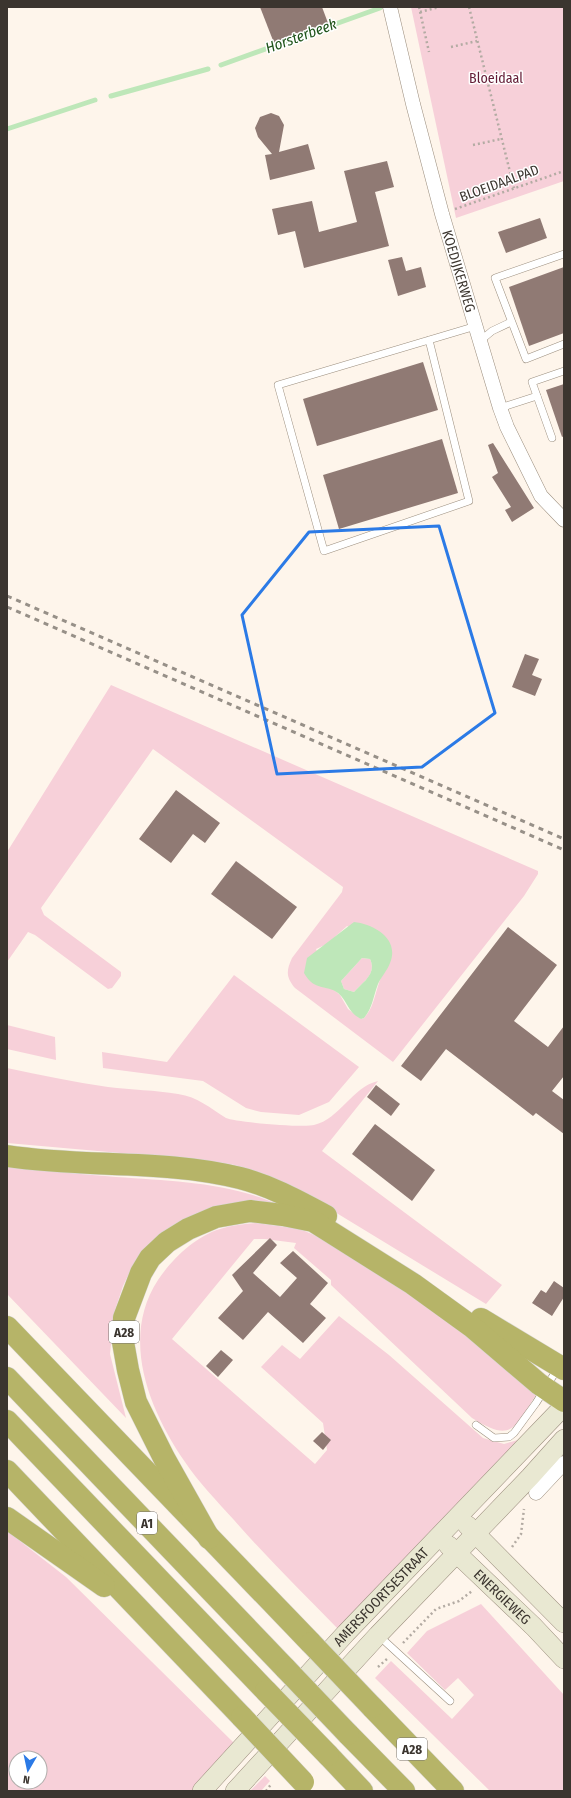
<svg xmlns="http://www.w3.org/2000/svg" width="571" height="1798" viewBox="0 0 571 1798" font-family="'Fira Sans Condensed',sans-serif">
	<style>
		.green { fill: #f7d0d9; fill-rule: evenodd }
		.water { fill: #bee7b9; fill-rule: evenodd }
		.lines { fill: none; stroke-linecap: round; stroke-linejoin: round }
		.stream { stroke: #bee7b9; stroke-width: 5 }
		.building { fill: #907a74 }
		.lane-casing { stroke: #9c8f7f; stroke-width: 8 }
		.street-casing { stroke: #9c8f7f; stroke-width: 15 }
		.secondary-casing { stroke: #9c8f7f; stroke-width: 20 }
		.highway-casing { stroke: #d8d7d5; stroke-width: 23 }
		.path { stroke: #b3aba3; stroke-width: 2.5; stroke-dasharray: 2 3; stroke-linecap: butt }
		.lane { stroke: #fff; stroke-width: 7 }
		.street { stroke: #fff; stroke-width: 14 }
		.secondary { stroke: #e9e8d2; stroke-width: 19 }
		.highway { stroke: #b6b468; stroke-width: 22 }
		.rail { stroke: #979088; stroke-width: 3; stroke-dasharray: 5 5; stroke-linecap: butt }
		.highway-bridge-casing { stroke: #d8d7d5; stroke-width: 23; stroke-linecap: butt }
		.highway-bridge { stroke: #b6b468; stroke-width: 22 }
		.marked { fill: none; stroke: #2b7ae6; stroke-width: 3; stroke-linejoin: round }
		.labels { text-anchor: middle; stroke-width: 3; stroke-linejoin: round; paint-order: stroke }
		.shield { fill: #fff; stroke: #76726d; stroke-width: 1 }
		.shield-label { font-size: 13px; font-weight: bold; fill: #3b352f }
		.park-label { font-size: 14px; fill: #631b35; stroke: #fff }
		.street-label { font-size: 14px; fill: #3b352f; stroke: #fff }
		.water-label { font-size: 15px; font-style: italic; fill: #1e5319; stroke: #fff }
	</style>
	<rect width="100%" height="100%" fill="#fef5eb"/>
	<!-- green -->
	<g class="green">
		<polygon points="411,7 564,7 564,181 456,218"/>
		<path d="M111,685l427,186v3l-14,22 -131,166 -98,-74c-9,-11 -9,-17 -3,-30l50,-66 1,-5 -190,-138 -112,159 3,7 77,57v4l-9,12 -4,1 -73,-54 -7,-3 -21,30v-110zM347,926l45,28c-3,12 -11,20 -14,32 -4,12 -5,22 -14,32l-3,1 -13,-10 -8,-14 -6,-5 -18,-41 11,-5z"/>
		<path d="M362,958l8,1c7,15 -7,23 -16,33l-10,-3 -3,-8z"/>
		<polygon points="234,975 359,1067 329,1102 299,1115 261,1112 246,1108 203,1081 103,1068 102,1052 167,1062"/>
		<polygon points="7,1025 55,1037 56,1060 7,1049"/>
		<path d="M7,1068c33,7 67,14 101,19 24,3 47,3 70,7 20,3 32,14 48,24 8,4 78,10 88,7 26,-6 38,-38 64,-44l-56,70 180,134 -16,19 -161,-98 -58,-31 -32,-10 -24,-4 -204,-18z"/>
		<path d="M7,1165c36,6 73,9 109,12 57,4 111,5 164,28l-68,3 -15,5 -25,13 -38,37 -11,23 -9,27 -4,41 16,64 -119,-124z"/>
		<path d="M256,1223l44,6 21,9 112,69 104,86c-21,34 -24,51 -65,25l-141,-133v-5l-37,-32 2,-5 -31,-4h-11l-82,100 143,125 12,-14 -4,-27 -62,-56 21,-22 18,14 39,-43 50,39 94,83 21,6 14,-4 13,-11 -191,202c-36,-37 -73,-73 -106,-111 -17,-19 -35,-37 -49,-58 -36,-52 -65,-124 -27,-182 14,-21 38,-44 62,-51 12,-4 24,-5 36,-6z"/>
		<path d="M7,1531l59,46 171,169 -42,45h-188zM16,1758h24v24h-24z"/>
		<polygon points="481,1604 564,1695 564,1791 490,1791 375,1678 391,1661 452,1719 474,1695 458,1678 445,1690 407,1653 427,1631"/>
		<polygon points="265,1776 270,1781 261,1791 250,1791"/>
	</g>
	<!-- water -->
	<path class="water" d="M354,922c20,2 46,17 36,41 -3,8 -9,14 -12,21 -5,13 -5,23 -14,34l-3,1c-14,-7 -13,-18 -23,-26 -12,-9 -23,-1 -34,-20l3,-15zM362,958l8,1c7,15 -7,23 -16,33l-10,-3 -3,-8z"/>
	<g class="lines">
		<!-- stream -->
		<g class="stream">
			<polyline points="221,65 380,8"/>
			<polyline points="111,96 208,69"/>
			<polyline points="7,129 95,100"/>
		</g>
	</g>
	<!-- building -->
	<g class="building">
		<polygon points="260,7 322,7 328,23 274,43"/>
		<polygon points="271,113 279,116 284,125 279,152 308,144 315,169 270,180 265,155 272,154 258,137 255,128 260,117"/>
		<polygon points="387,161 394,187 375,192 389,246 304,268 295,231 278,235 272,209 312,201 319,232 357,222 344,171"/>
		<polygon points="540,218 547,238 506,253 498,232"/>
		<polygon points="402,257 406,271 421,267 426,287 398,296 388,260"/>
		<polygon points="564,267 564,333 529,346 509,287"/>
		<polygon points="423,362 438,410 317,446 303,399"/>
		<polygon points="564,384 564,436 562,437 546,390"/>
		<polygon points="442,439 458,493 339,529 323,475"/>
		<polygon points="493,443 534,508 512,522 505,510 511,507 492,477 498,473 488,445"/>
		<polygon points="525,654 539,659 532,675 542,679 535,696 512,687"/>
		<polygon points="176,790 220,823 205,843 193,834 171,863 139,839"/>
		<polygon points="236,861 297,907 272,939 211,894"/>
		<polygon points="508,927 557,965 514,1021 548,1047 564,1026 564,1076 552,1091 564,1100 564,1134 536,1113 533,1116 446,1049 421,1081 401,1066"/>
		<polygon points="376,1085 400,1104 391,1116 367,1097"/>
		<polygon points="375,1124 435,1170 412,1201 352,1154"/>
		<polygon points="270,1238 277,1245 253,1273 280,1297 297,1278 280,1263 293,1251 328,1283 310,1304 326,1318 303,1343 268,1312 243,1340 218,1318 243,1291 232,1275"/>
		<polygon points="554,1281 564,1288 564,1297 552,1316 532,1303 541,1290 546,1293"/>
		<polygon points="221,1350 233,1360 218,1377 206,1366"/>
		<polygon points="322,1432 331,1440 323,1450 313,1441"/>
	</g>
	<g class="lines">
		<defs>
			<g id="lane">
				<polyline points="564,254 495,278 526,359 564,344"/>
				<polyline points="429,340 469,501 324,551 278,385 476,326"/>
				<polyline points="480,341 492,331 511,322"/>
				<polyline points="500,408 537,396"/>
				<polyline points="552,438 532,382 564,371"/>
				<polyline points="476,1425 494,1438 509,1437 514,1433 536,1403 558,1368"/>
				<polyline points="378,1635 450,1701"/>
			</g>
			<g id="street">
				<path id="s1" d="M390,7l23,97 29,110 58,194 7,19 34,69 23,24"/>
				<polyline points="536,1493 564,1463"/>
			</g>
			<g id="secondary">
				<polyline points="467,1525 564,1623"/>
				<path id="s2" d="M448,1545l86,82 30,32"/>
				<path id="s3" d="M202,1791l144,-158 218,-227"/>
				<polyline points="235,1791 378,1635 530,1477 564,1439"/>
			</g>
			<g id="highway">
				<path d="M7,1156c77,12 157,3 233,22 31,8 58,23 86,38"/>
				<polyline points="481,1319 564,1369"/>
				<polyline points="7,1327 311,1643"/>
				<polyline points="7,1378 286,1669"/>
				<polyline points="7,1421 266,1691"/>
				<polyline points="7,1471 242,1717"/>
				<polyline points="7,1518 104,1586"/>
				<polyline points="209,1538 164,1458 136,1402 128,1370 123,1342 124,1318 141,1273 150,1258 167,1242 188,1229 216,1217 250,1211 283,1215 313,1221 413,1284 471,1326 539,1384 564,1401"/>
				<polyline points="372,1707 453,1791"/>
				<polyline points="348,1734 404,1791"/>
				<polyline points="328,1755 362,1791"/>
			</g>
		</defs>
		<!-- lane casing -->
		<use href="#lane" class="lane-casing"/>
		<!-- street casing -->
		<use href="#street" class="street-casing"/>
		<!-- secondary casing -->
		<use href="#secondary" class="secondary-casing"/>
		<!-- highway casing -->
		<use href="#highway" class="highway-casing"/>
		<!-- path -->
		<g class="path">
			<polyline points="419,7 429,52"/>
			<polyline points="469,7 514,188"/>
			<polyline points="420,12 439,7"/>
			<polyline points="451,47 477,41"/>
			<polyline points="473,145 501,139"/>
			<polyline points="455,209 564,171"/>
			<polyline points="512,1547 521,1534 524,1509"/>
			<polyline points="403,1643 436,1609 459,1601 472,1591"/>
			<polyline points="378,1667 388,1658"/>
			<polyline points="266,1791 272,1783"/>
		</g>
		<!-- lane -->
		<use href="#lane" class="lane"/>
		<!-- street -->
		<use href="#street" class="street"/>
		<!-- secondary -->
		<use href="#secondary" class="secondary"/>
		<!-- highway -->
		<use href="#highway" class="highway"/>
		<!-- rail -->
		<g class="rail">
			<polyline points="7,596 564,839"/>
			<polyline points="7,607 564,850"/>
		</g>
		<defs>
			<g id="highway-bridge">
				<polyline points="311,1643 372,1707"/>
				<polyline points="286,1669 348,1734"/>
				<polyline points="266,1691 328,1755"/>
				<polyline points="242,1717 303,1782"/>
			</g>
		</defs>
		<!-- highway-bridge casing -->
		<use href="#highway-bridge" class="highway-bridge-casing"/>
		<!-- highway-bridge -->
		<use href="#highway-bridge" class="highway-bridge"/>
	</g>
	<!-- marked area -->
	<path class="marked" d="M439,526l56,187 -73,54 -145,7 -35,-159 67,-83z"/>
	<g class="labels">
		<!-- shield labels -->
		<g class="shield">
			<rect x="109" y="1321" width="30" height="22" rx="3"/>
			<rect x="137" y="1512" width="20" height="22" rx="3"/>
			<rect x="397" y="1738" width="30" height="22" rx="3"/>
		</g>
		<g class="shield-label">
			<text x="124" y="1337">A28</text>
			<text x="147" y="1528">A1</text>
			<text x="412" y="1754">A28</text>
		</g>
		<!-- park labels -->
		<g class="park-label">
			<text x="496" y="83">Bloeidaal</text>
		</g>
		<!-- street labels -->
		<g class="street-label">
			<text transform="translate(499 183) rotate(-20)" y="5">BLOEIDAALPAD</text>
			<text dy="5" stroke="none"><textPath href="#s1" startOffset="273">KOEDIJKERWEG</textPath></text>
			<text dy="5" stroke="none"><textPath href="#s3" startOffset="264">AMERSFOORTSESTRAAT</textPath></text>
			<text dy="5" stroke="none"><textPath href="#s2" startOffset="75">ENERGIEWEG</textPath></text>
		</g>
		<!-- water labels -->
		<g class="water-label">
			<text transform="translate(301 36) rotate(-20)" y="5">Horsterbeek</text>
		</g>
	</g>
	<!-- border -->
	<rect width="571" height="1798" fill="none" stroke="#3b352f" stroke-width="16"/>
	<!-- north arrow -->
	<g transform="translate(28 1770) rotate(189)"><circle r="19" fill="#ffffff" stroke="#b1aeac"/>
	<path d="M0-3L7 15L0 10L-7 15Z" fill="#2b7ae6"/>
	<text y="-6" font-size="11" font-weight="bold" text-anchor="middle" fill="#3b352f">N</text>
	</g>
</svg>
